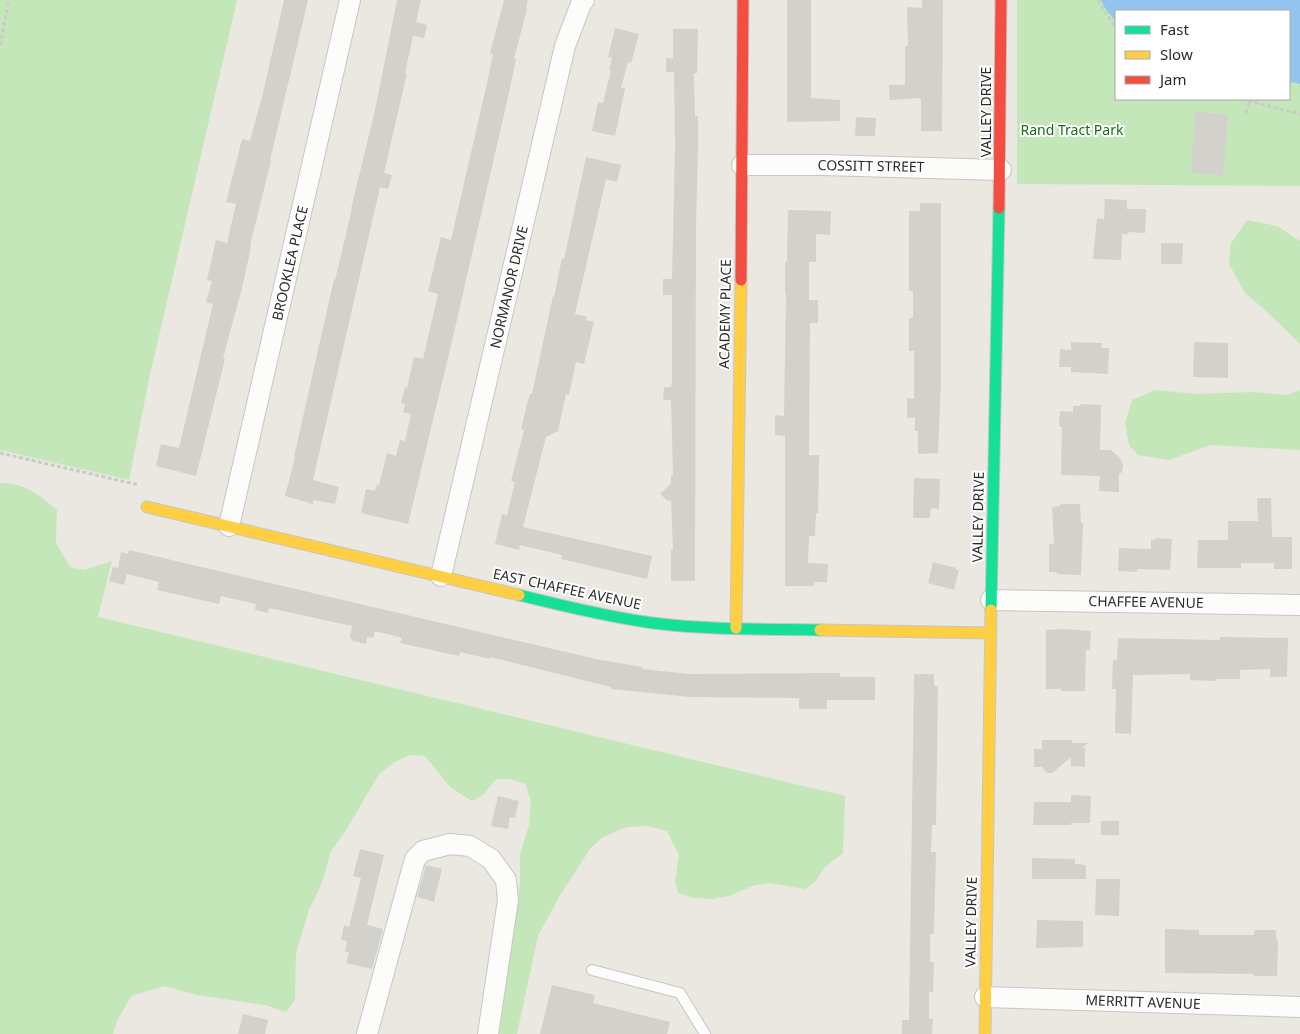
<svg xmlns="http://www.w3.org/2000/svg" width="1300" height="1034" viewBox="0 0 1300 1034" font-family="'Noto Sans',sans-serif">
	<style>
		.green { fill: #c3e7b8; fill-rule: evenodd }
		.water { fill: #92c4ee }
		.building { fill: #d3d1cc }
		.lines { fill: none; stroke-linecap: round; stroke-linejoin: round }
		.lane-casing { stroke: #c7c6c7; stroke-width: 12 }
		.street-casing { stroke: #c7c6c7; stroke-width: 22 }
		.fast-casing { stroke: #c7c6c7; stroke-width: 13 }
		.slow-casing { stroke: #c7c6c7; stroke-width: 13 }
		.jam-casing { stroke: #c7c6c7; stroke-width: 13 }
		.path { stroke: #cacac9; stroke-width: 3; stroke-dasharray: 4 2.5; stroke-linecap: butt }
		.lane { stroke: #fcfcfa; stroke-width: 10 }
		.street { stroke: #fcfcfa; stroke-width: 20 }
		.fast { stroke: #16e098; stroke-width: 11 }
		.slow { stroke: #ffcf43; stroke-width: 11 }
		.jam { stroke: #f24e42; stroke-width: 11 }
		.labels { text-anchor: middle; stroke-width: 4; stroke-linejoin: round; paint-order: stroke }
		.street-label { font-size: 14px; fill: #2b2b2b; stroke: #fff }
		.park-label { font-size: 14px; fill: #186c17; stroke: #fff }
	</style>
	<rect width="100%" height="100%" fill="#eae8e1"/>
	<!-- green -->
	<g class="green">
		<polygon points="0,0 237,0 149,379 129,480 0,450"/>
		<path d="M1017,0h283v186l-283,-2zM1116,11h173v88h-173z"/>
		<polygon points="1247,220 1277,226 1300,241 1300,344 1264,309 1245,293 1229,264 1231,243"/>
		<polygon points="1155,390 1197,394 1253,392 1287,395 1300,390 1300,450 1211,445 1169,460 1138,455 1129,445 1125,423 1132,400"/>
		<path d="M0,483c23,-1 40,12 57,27l-1,33 14,24 14,3 28,-9 -14,56 747,179 -2,57 -18,14 -10,15 -10,7 -36,-6 -14,2 -26,11 -16,3 -20,-1 -15,-5 -3,-11 4,-27 -12,-24 -19,-5 -21,1 -24,10 -13,12 -31,48 -21,39 -21,98h-22l25,-151v-28l9,-30 2,-25 -6,-16 -15,-5h-14l-13,16 -11,6 -21,-13 -26,-32 -15,-1 -17,8 -14,11 -34,58 -14,19 -9,32 -13,27 -13,43 -1,47 -9,12 -21,-7 -68,-10 -33,-9 -33,10 -14,25 -4,13h-113z"/>
	</g>
	<!-- water -->
	<polygon class="water" points="1101,0 1300,0 1300,84 1293,82 1289,84 1289,11 1116,11 1116,22 1105,8"/>
	<!-- building -->
	<g class="building">
		<polygon points="284,0 308,0 270,160 271,161 250,246 251,247 242,288 223,358 225,359 196,476 156,466 161,444 179,448 213,304 206,302 212,281 207,280 216,240 227,243 236,204 226,202 242,139 250,141 263,93"/>
		<polygon points="397,0 421,0 416,22 427,25 424,38 413,36 405,73 407,73 384,173 392,175 388,189 380,187 313,480 339,487 335,504 314,500 313,504 285,496 295,458 294,457 334,279 335,280 352,209 351,209 375,110"/>
		<polygon points="504,0 528,0 526,9 527,9 514,59 516,59 508,97 453,337 408,524 361,513 366,489 375,491 377,484 379,485 387,453 396,456 400,440 405,441 411,414 403,412 405,404 401,403 405,387 407,388 414,357 423,359 438,294 428,291 441,237 451,240 487,83 493,54 490,53"/>
		<polygon points="787,0 811,0 811,98 840,100 840,121 787,122"/>
		<polygon points="922,0 943,0 942,131 921,131 921,98 890,100 889,85 905,85 905,46 908,46 907,7 922,8"/>
		<polygon points="615,28 639,34 631,63 628,62 621,88 625,88 615,136 592,131 598,102 603,103 611,70 609,70 612,58 608,57"/>
		<polygon points="673,29 698,29 697,73 694,73 695,116 698,116 698,146 696,228 695,581 671,581 671,550 673,550 671,501 668,501 660,494 671,483 671,475 673,475 671,400 663,400 664,387 671,387 672,383 672,295 663,295 663,279 672,279 675,146 674,72 666,72 666,58 673,58"/>
		<polygon points="1195,112 1228,114 1223,176 1191,173"/>
		<polygon points="856,117 876,118 875,136 855,136"/>
		<polygon points="586,157 621,165 617,182 606,179 575,314 587,317 586,320 594,322 584,364 576,362 569,395 566,394 558,431 546,437 523,527 652,556 647,579 561,559 562,555 520,545 519,550 495,544 502,514 507,515 515,482 511,481 524,430 521,429 527,404 530,394 532,394 553,296 554,297 562,258 564,259"/>
		<polygon points="1105,199 1127,200 1127,209 1146,209 1145,233 1128,232 1128,234 1122,234 1121,260 1093,259 1097,218 1104,219"/>
		<polygon points="920,203 941,203 941,379 938,453 918,454 918,431 915,431 915,418 907,418 907,398 914,399 914,351 909,351 909,318 913,318 913,291 909,291 909,211 920,211"/>
		<polygon points="788,210 831,211 830,235 816,234 816,262 809,262 809,300 818,300 818,323 810,323 809,455 819,455 818,513 816,513 815,536 809,536 808,563 828,564 827,582 814,582 814,586 785,586 785,436 775,435 775,415 784,416 786,292 785,292 785,262 787,262"/>
		<polygon points="1161,243 1183,243 1182,264 1161,264"/>
		<polygon points="1071,342 1102,343 1101,348 1109,348 1108,374 1071,372 1071,367 1059,367 1060,349 1071,350"/>
		<polygon points="1194,342 1228,343 1228,378 1193,377"/>
		<polygon points="1081,404 1101,405 1100,450 1111,450 1120,458 1123,464 1122,472 1119,474 1119,492 1099,491 1100,476 1061,475 1062,427 1059,427 1060,411 1073,412 1073,406 1080,406"/>
		<polygon points="914,478 940,479 939,509 931,508 930,518 913,518"/>
		<polygon points="1257,498 1271,498 1272,537 1292,537 1292,569 1274,569 1274,563 1241,563 1241,568 1197,568 1198,540 1228,540 1228,521 1258,521"/>
		<polygon points="1060,504 1080,504 1081,523 1083,523 1081,575 1057,574 1057,572 1049,572 1049,544 1054,544 1052,507 1060,506"/>
		<polygon points="1155,538 1172,539 1170,570 1137,569 1137,572 1118,571 1119,548 1151,549 1151,540 1155,540"/>
		<polygon points="129,550 596,659 642,667 642,669 690,674 840,673 840,677 875,677 875,700 827,700 827,709 799,709 799,698 690,697 611,689 611,687 490,657 490,659 460,652 459,656 400,643 402,638 375,631 373,638 367,637 366,644 353,641 350,637 352,626 269,608 268,613 255,610 256,604 221,596 219,604 157,590 159,582 127,574 124,585 109,581 113,567 118,568 121,552 128,554"/>
		<polygon points="933,562 956,568 956,570 959,570 954,590 928,583"/>
		<polygon points="1062,629 1091,631 1090,650 1086,650 1085,691 1061,691 1061,689 1046,689 1046,630"/>
		<polygon points="1220,637 1288,638 1287,677 1270,677 1270,669 1240,670 1240,679 1216,679 1216,681 1190,680 1190,674 1133,675 1131,734 1115,733 1116,689 1112,689 1113,660 1117,660 1118,638 1220,640"/>
		<polygon points="914,674 934,674 934,686 938,686 936,825 932,825 931,852 936,852 934,934 930,934 930,962 934,962 933,992 929,992 929,1019 933,1019 932,1034 902,1034 902,1020 909,1020"/>
		<polygon points="1042,740 1072,740 1072,743 1088,743 1082,748 1085,748 1085,767 1071,766 1071,757 1052,773 1047,773 1042,767 1034,767 1034,749 1042,749"/>
		<polygon points="1071,795 1091,796 1090,823 1071,823 1071,825 1033,825 1034,802 1071,802"/>
		<polygon points="498,796 519,801 515,818 510,817 508,829 491,826"/>
		<rect x="1101" y="821" width="18" height="14"/>
		<polygon points="360,849 384,855 367,925 383,929 372,969 346,963 349,952 345,952 347,941 341,940 344,925 349,927 361,878 353,876"/>
		<polygon points="1032,858 1075,859 1075,864 1086,865 1086,879 1032,879"/>
		<polygon points="426,865 442,869 434,902 417,897"/>
		<polygon points="1096,879 1120,879 1119,916 1095,915"/>
		<polygon points="1037,920 1083,921 1083,947 1036,948"/>
		<polygon points="1165,929 1199,930 1199,935 1254,935 1255,930 1276,930 1276,938 1277,938 1278,944 1277,976 1254,976 1254,974 1165,973"/>
		<polygon points="552,985 595,995 593,1003 670,1022 667,1034 540,1034"/>
		<polygon points="243,1014 268,1020 265,1034 238,1034"/>
	</g>
	<g class="lines">
		<defs>
			<polyline id="lane" points="592,970 680,993 705,1034"/>
			<g id="street">
				<polyline points="742,165 823,165 1001,170"/>
				<polyline points="229,526 350,0"/>
				<polyline points="441,576 565,46 581,4 584,0"/>
				<polyline points="991,600 1300,605"/>
				<polyline points="985,997 1300,1007"/>
				<polyline points="367,1034 415,859 423,851 450,844 470,846 491,859 506,880 508,900 488,1034"/>
			</g>
			<g id="fast">
				<path d="M519,595c44,11 89,22 134,28 55,7 112,6 167,7"/>
				<polyline points="991,610 999,208"/>
			</g>
			<g id="slow">
				<polyline points="147,507 519,595"/>
				<polyline points="736,628 741,280"/>
				<polyline points="820,630 991,633"/>
				<polyline points="985,1034 991,610"/>
			</g>
			<g id="jam">
				<polyline points="999,208 1001,0"/>
				<polyline points="741,280 743,0"/>
			</g>
		</defs>
		<!-- lane casing -->
		<use href="#lane" class="lane-casing"/>
		<!-- street casing -->
		<use href="#street" class="street-casing"/>
		<!-- fast casing -->
		<use href="#fast" class="fast-casing"/>
		<!-- slow casing -->
		<use href="#slow" class="slow-casing"/>
		<!-- jam casing -->
		<use href="#jam" class="jam-casing"/>
		<!-- path -->
		<g class="path">
			<polyline points="1098,0 1116,29"/>
			<polyline points="0,45 9,0"/>
			<polyline points="1115,56 1116,55"/>
			<polyline points="1242,99 1300,114"/>
			<polyline points="1246,113 1249,101"/>
			<polyline points="0,453 139,485"/>
		</g>
		<!-- lane -->
		<use href="#lane" class="lane"/>
		<!-- street -->
		<use href="#street" class="street"/>
		<!-- fast -->
		<use href="#fast" class="fast"/>
		<!-- slow -->
		<use href="#slow" class="slow"/>
		<!-- jam -->
		<use href="#jam" class="jam"/>
	</g>
	<g class="labels">
		<!-- street labels -->
		<g class="street-label">
			<text transform="translate(986 112) rotate(-90)" y="5">VALLEY DRIVE</text>
			<text transform="translate(871 166) rotate(1)" y="5">COSSITT STREET</text>
			<text transform="translate(290 263) rotate(-77)" y="5">BROOKLEA PLACE</text>
			<text transform="translate(509 287) rotate(-77)" y="5">NORMANOR DRIVE</text>
			<text transform="translate(725 314) rotate(-89)" y="5">ACADEMY PLACE</text>
			<text transform="translate(978 517) rotate(-89)" y="5">VALLEY DRIVE</text>
			<text transform="translate(567 589) rotate(12)" y="5">EAST CHAFFEE AVENUE</text>
			<text transform="translate(1146 602) rotate(1)" y="5">CHAFFEE AVENUE</text>
			<text transform="translate(971 922) rotate(-89)" y="5">VALLEY DRIVE</text>
			<text transform="translate(1143 1002) rotate(2)" y="5">MERRITT AVENUE</text>
		</g>
		<!-- park labels -->
		<g class="park-label">
			<text x="1072" y="135">Rand Tract Park</text>
		</g>
	</g>
	<!-- legend -->
	<rect x="1115" y="10" width="175" height="90" fill="#ffffff" stroke="#aaaaaa"/>
	<rect x="1125" y="26" width="25" height="8" fill="#16e098" stroke="#aaaaaa"/>
	<text x="1160" y="35" font-size="15" fill="#2b2b2b">Fast</text>
	<rect x="1125" y="51" width="25" height="8" fill="#ffcf43" stroke="#aaaaaa"/>
	<text x="1160" y="60" font-size="15" fill="#2b2b2b">Slow</text>
	<rect x="1125" y="76" width="25" height="8" fill="#f24e42" stroke="#aaaaaa"/>
	<text x="1160" y="85" font-size="15" fill="#2b2b2b">Jam</text>
</svg>
